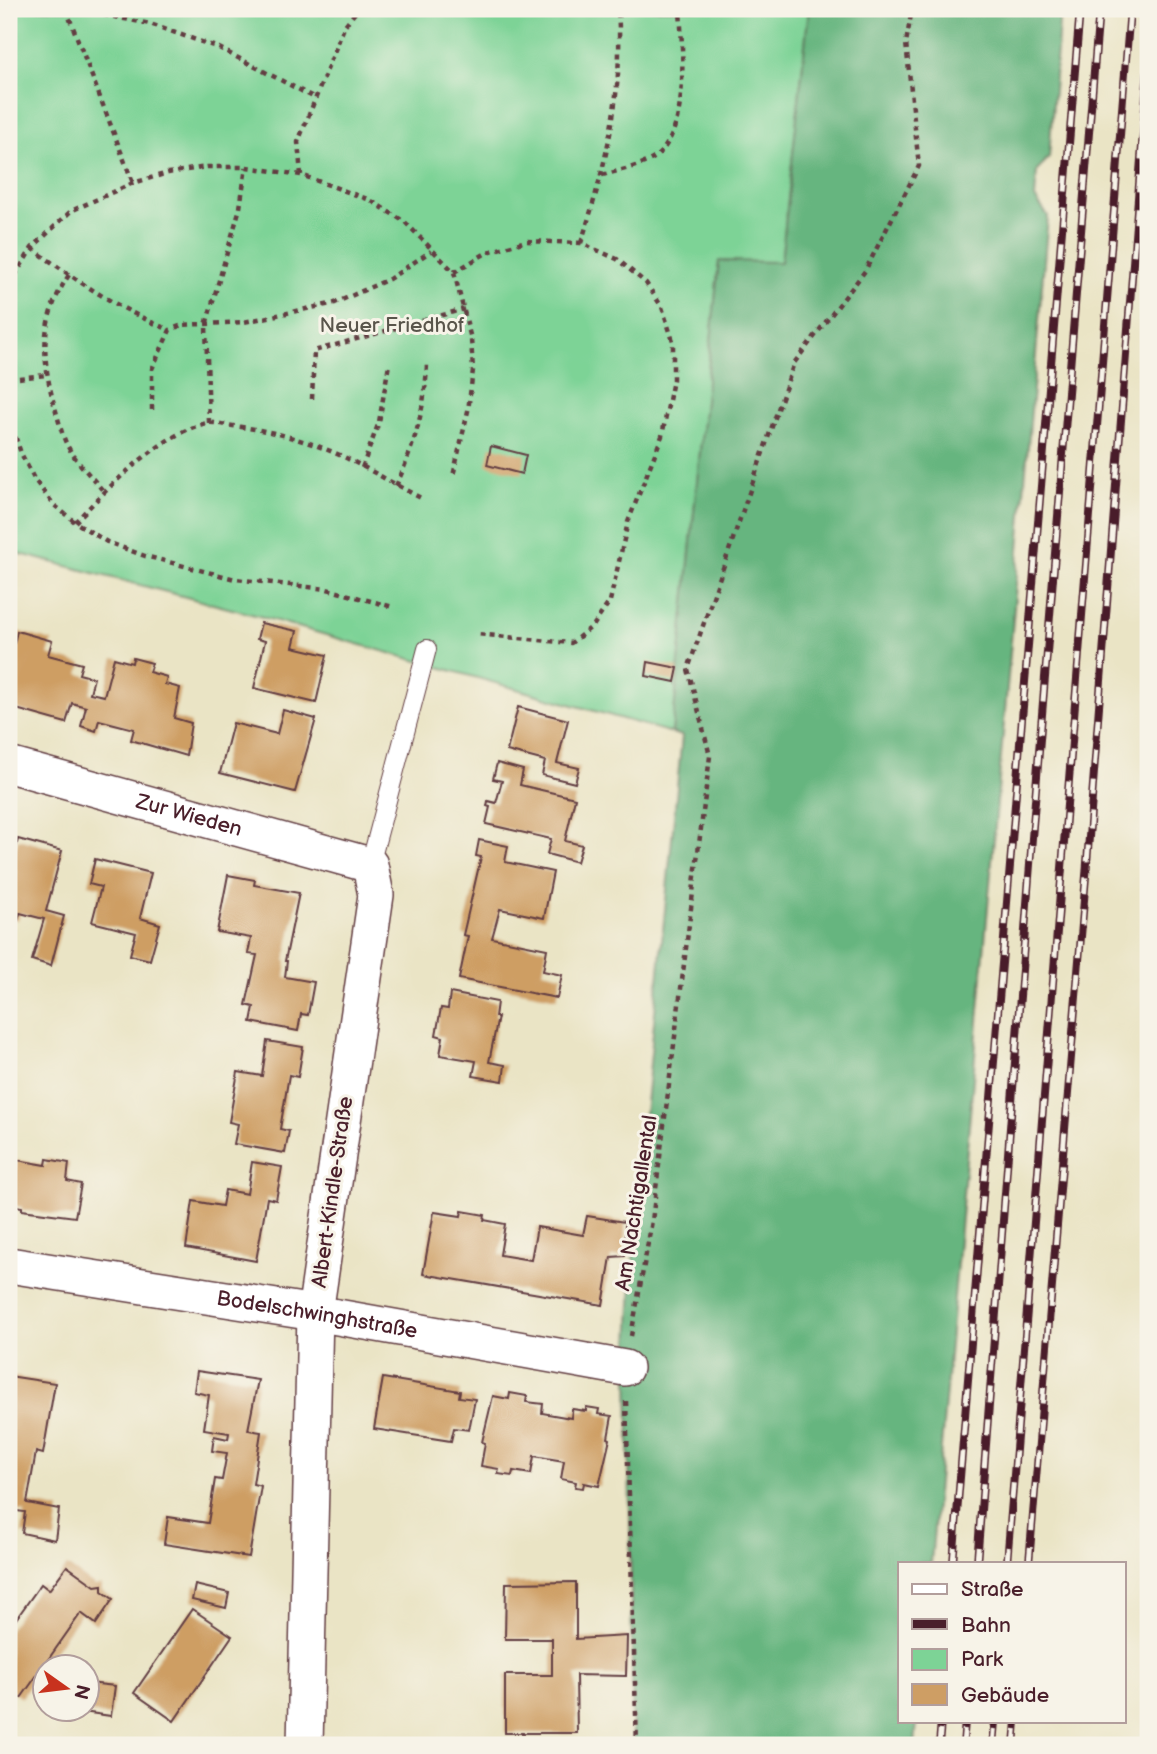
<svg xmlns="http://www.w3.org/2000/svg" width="1157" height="1754" viewBox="0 0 1157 1754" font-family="'Balsamiq Sans',sans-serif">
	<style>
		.green { fill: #7dd396; stroke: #647960; stroke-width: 2 }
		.forest { fill: #66b57f; stroke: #586a55; stroke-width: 2 }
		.building { fill: #ce9e64 }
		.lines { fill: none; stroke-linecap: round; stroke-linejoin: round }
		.service-casing { stroke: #623d42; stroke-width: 20 }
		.minor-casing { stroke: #623d42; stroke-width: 38 }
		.path { stroke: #623d42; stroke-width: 4.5; stroke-dasharray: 5 5; stroke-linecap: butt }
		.service { stroke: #fff; stroke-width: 18 }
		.minor { stroke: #fff; stroke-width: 35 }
		.rail-casing { stroke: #4a1f2b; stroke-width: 8 }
		.rail { stroke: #f7f3e8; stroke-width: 5; stroke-dasharray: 16; stroke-linecap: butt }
		.labels { text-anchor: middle; stroke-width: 6; stroke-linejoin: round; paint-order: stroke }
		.park-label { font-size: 21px; fill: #59554b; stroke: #f7f3e8 }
		.street-label { font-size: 21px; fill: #4a1f2b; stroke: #f7f3e8 }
	</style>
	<rect width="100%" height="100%" fill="#f7f3e8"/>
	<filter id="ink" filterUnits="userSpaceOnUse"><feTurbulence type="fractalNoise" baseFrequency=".0143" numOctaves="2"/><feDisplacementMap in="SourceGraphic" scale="14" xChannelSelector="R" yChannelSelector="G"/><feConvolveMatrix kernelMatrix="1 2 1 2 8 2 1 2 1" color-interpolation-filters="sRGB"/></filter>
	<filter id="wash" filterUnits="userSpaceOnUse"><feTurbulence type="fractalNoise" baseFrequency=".00686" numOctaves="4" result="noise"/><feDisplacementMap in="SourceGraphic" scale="28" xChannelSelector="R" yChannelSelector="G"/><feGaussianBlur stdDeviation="1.57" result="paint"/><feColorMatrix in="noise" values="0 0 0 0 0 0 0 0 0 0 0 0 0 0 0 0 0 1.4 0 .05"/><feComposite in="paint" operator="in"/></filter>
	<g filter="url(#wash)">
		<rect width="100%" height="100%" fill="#eae4c5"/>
		<!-- green -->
		<polygon class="green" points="9,9 809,9 781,263 719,261 672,733 259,616 9,551"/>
		<!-- forest -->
		<polygon class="forest" points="809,9 1060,9 1049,157 1037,171 1035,198 1048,216 931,1563 900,1563 900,1721 917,1721 915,1745 633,1745 628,1369 635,1216 682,736 672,733 719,261 781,262"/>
		<g id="blocks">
			<!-- building -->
			<g class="building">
				<polygon points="491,446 526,455 522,474 487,465"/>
				<polygon points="261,623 297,631 293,647 327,655 316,703 254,688 265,641 257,639"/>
				<polygon points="17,631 52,641 48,655 82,664 79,674 94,678 90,693 104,696 114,658 132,663 133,658 152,663 149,672 167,677 165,684 180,688 174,718 191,723 186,756 131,740 134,729 99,720 96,731 81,726 86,707 72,703 66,723 9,707 9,665"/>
				<polygon points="648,662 678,668 675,682 646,676"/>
				<polygon points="518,707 568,720 557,763 579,768 575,783 542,775 545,761 507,751"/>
				<polygon points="283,710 316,719 295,792 220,773 233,723 277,734"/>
				<polygon points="497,763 523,770 520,785 575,798 565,841 582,845 577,862 547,854 551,839 486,824 490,807 487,806 488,801 496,803 502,781 493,779"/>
				<polygon points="18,839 62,851 46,911 64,916 51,966 32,960 44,919 20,913 18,920 9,918 9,887 12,888 16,870 11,868"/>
				<polygon points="479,840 508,846 505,862 553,872 544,918 500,909 492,938 547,949 543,971 562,975 557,998 459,979 468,936 463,935 481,857 476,856"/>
				<polygon points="95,859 151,873 140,918 160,924 150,960 130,955 136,933 92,922 101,887 89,884"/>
				<polygon points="228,875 255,880 254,885 299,893 285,961 287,961 285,977 314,982 308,1015 301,1014 298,1031 251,1022 254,1007 246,1005 257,955 248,954 251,938 217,932"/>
				<polygon points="450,993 497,1002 495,1017 498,1017 489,1062 505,1065 503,1081 473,1076 476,1061 440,1055 443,1037 436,1035 441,1008 448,1009"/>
				<polygon points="267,1041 303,1047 298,1077 289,1075 280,1129 289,1131 285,1153 234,1144 238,1124 229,1122 238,1072 262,1076"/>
				<polygon points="47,1159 69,1163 67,1181 81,1184 75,1217 22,1210 22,1207 10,1205 17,1160 46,1165"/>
				<polygon points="252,1162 282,1167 276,1200 267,1198 256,1261 186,1248 193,1201 222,1206 225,1190 247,1194"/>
				<polygon points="462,1211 485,1215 484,1220 505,1224 500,1255 531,1260 537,1227 583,1235 587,1216 625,1222 625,1256 611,1257 603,1305 423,1274 434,1212 461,1216"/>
				<polygon points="197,1371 258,1380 248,1430 261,1432 253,1484 261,1486 249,1557 164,1544 168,1517 208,1523 215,1479 222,1480 227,1453 212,1451 214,1436 228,1439 229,1433 204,1429 209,1395 194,1392"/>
				<polygon points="9,1376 55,1383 43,1454 36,1452 27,1503 59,1509 55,1540 22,1533 25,1512 9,1510"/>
				<polygon points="383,1378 460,1391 459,1397 475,1399 469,1430 454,1428 451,1441 374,1429"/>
				<polygon points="510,1393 527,1396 526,1402 543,1404 542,1413 571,1418 572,1409 586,1411 586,1407 599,1409 598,1414 612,1416 608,1438 610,1439 599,1486 584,1483 583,1488 575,1487 576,1482 561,1479 564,1461 534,1456 531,1474 513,1471 512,1476 498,1474 499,1469 481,1466 485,1443 482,1442 493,1396 509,1399"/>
				<polygon points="67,1566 95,1586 102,1585 102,1591 113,1599 96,1624 81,1613 21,1698 9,1690 9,1629 41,1584 49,1590"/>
				<polygon points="576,1582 576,1639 627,1636 626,1676 576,1675 577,1733 505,1733 505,1675 552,1675 552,1639 505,1639 506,1583"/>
				<polygon points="195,1585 229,1593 226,1608 192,1600"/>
				<polygon points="192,1609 232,1636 174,1721 134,1693"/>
				<polygon points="88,1683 115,1686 111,1716 69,1710 88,1708"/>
			</g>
		</g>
	</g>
	<g filter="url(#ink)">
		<use href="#blocks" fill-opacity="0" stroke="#623d42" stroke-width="2"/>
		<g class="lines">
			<defs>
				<polyline id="service" points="370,865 427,649"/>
				<g id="minor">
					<path id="s1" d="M9,765l361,100 6,30 -61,418 -10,432"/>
					<path id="s2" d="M9,1265l306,48 310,55"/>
				</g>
			</defs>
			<!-- service casing -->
			<use href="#service" class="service-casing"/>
			<!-- minor casing -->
			<use href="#minor" class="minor-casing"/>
			<!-- path -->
			<g class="path">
				<polyline points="66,9 133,183"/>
				<polyline points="74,9 150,24 219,48 315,98"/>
				<polyline points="301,175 298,142 345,25 358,9"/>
				<path d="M602,175c15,-4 45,-10 56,-20 32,-30 24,-106 22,-146"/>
				<path d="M581,243c25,-78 43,-151 37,-234"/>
				<path d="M32,248c45,33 86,61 138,82"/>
				<polyline points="454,272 488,252 526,241 581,243 617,259 646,283 662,307 673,341 673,380 662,436 628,522 610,601 593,626 571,643 476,634"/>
				<path d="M69,275c-29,43 -28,81 -15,129 4,13 7,29 13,41 9,17 25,32 37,47"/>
				<polyline points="9,295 16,274 32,248 71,211 133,183 168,173 207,167 246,167 301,175 370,200 405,222 454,272 471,339 473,370 468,411 453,476"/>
				<polyline points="9,379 46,375"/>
				<polyline points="312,399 314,351 464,309"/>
				<polyline points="152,410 152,369 170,330 182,325 244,322 335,303 389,279 431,251"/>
				<polyline points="9,418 21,453 34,479 54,505 75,522 107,542 145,556 235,579 327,589 393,607"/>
				<polyline points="209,423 206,325 240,208 246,167"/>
				<polyline points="362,468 379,422 389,364"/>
				<path d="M396,486c18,-39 30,-80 31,-124"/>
				<path d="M75,522c32,-33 86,-89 132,-99 8,-1 18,2 26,3 39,4 84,17 119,35 24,12 47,26 71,38"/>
				<polyline points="631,1336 652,1221 710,756 688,669 794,363 865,271 919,166 906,43 912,9"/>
				<polyline points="626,1401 637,1745"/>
			</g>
			<!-- service -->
			<use href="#service" class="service"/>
			<!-- minor -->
			<use href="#minor" class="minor"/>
			<defs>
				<g id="rail">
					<polyline points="953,1563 1080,9"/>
					<polyline points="977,1563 1032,838 1099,9"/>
					<polyline points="1007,1563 1130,9"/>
					<polyline points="1029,1563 1086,876 1148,68"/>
					<polyline points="939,1745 941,1721"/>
					<polyline points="963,1745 965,1721"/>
					<polyline points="993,1745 995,1721"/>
					<polyline points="1014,1745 1016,1721"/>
				</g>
			</defs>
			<!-- rail casing -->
			<use href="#rail" class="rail-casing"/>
			<!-- rail -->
			<use href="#rail" class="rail"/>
		</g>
	</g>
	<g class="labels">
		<!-- park labels -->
		<g class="park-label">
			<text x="392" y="332">Neuer Friedhof</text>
		</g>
		<!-- street labels -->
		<g class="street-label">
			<text dy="7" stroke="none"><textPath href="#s1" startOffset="187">Zur Wieden</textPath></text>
			<text transform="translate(332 1192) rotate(-82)" y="7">Albert-Kindle-Straße</text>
			<text transform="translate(636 1203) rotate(-81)" y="7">Am Nachtigallental</text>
			<text dy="7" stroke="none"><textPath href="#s2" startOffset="312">Bodelschwinghstraße</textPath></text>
		</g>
	</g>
	<!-- margin -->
	<rect width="1157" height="1754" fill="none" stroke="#f7f3e8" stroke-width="35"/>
	<!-- legend -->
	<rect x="898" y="1562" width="228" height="161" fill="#f7f3e8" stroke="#b29e9c" stroke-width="2"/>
	<rect x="912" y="1584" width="35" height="10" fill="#ffffff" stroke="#b29e9c" stroke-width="2"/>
	<text x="961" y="1596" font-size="21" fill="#4a1f2b">Straße</text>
	<rect x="912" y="1619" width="35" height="10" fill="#4a1f2b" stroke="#b29e9c" stroke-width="2"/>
	<text x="961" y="1632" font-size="21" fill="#4a1f2b">Bahn</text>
	<rect x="912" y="1649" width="35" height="21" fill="#7dd396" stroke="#b29e9c" stroke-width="2"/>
	<text x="961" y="1666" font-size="21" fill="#4a1f2b">Park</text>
	<rect x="912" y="1684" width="35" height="21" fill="#ce9e64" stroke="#b29e9c" stroke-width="2"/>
	<text x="961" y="1702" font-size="21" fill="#4a1f2b">Gebäude</text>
	<!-- north arrow -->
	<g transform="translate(66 1688) rotate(104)"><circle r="33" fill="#f7f3e8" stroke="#b29e9c" stroke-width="2"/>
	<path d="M0-5L12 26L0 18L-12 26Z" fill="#c8321e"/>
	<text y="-10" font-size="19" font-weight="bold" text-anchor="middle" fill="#4a1f2b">N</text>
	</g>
</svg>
